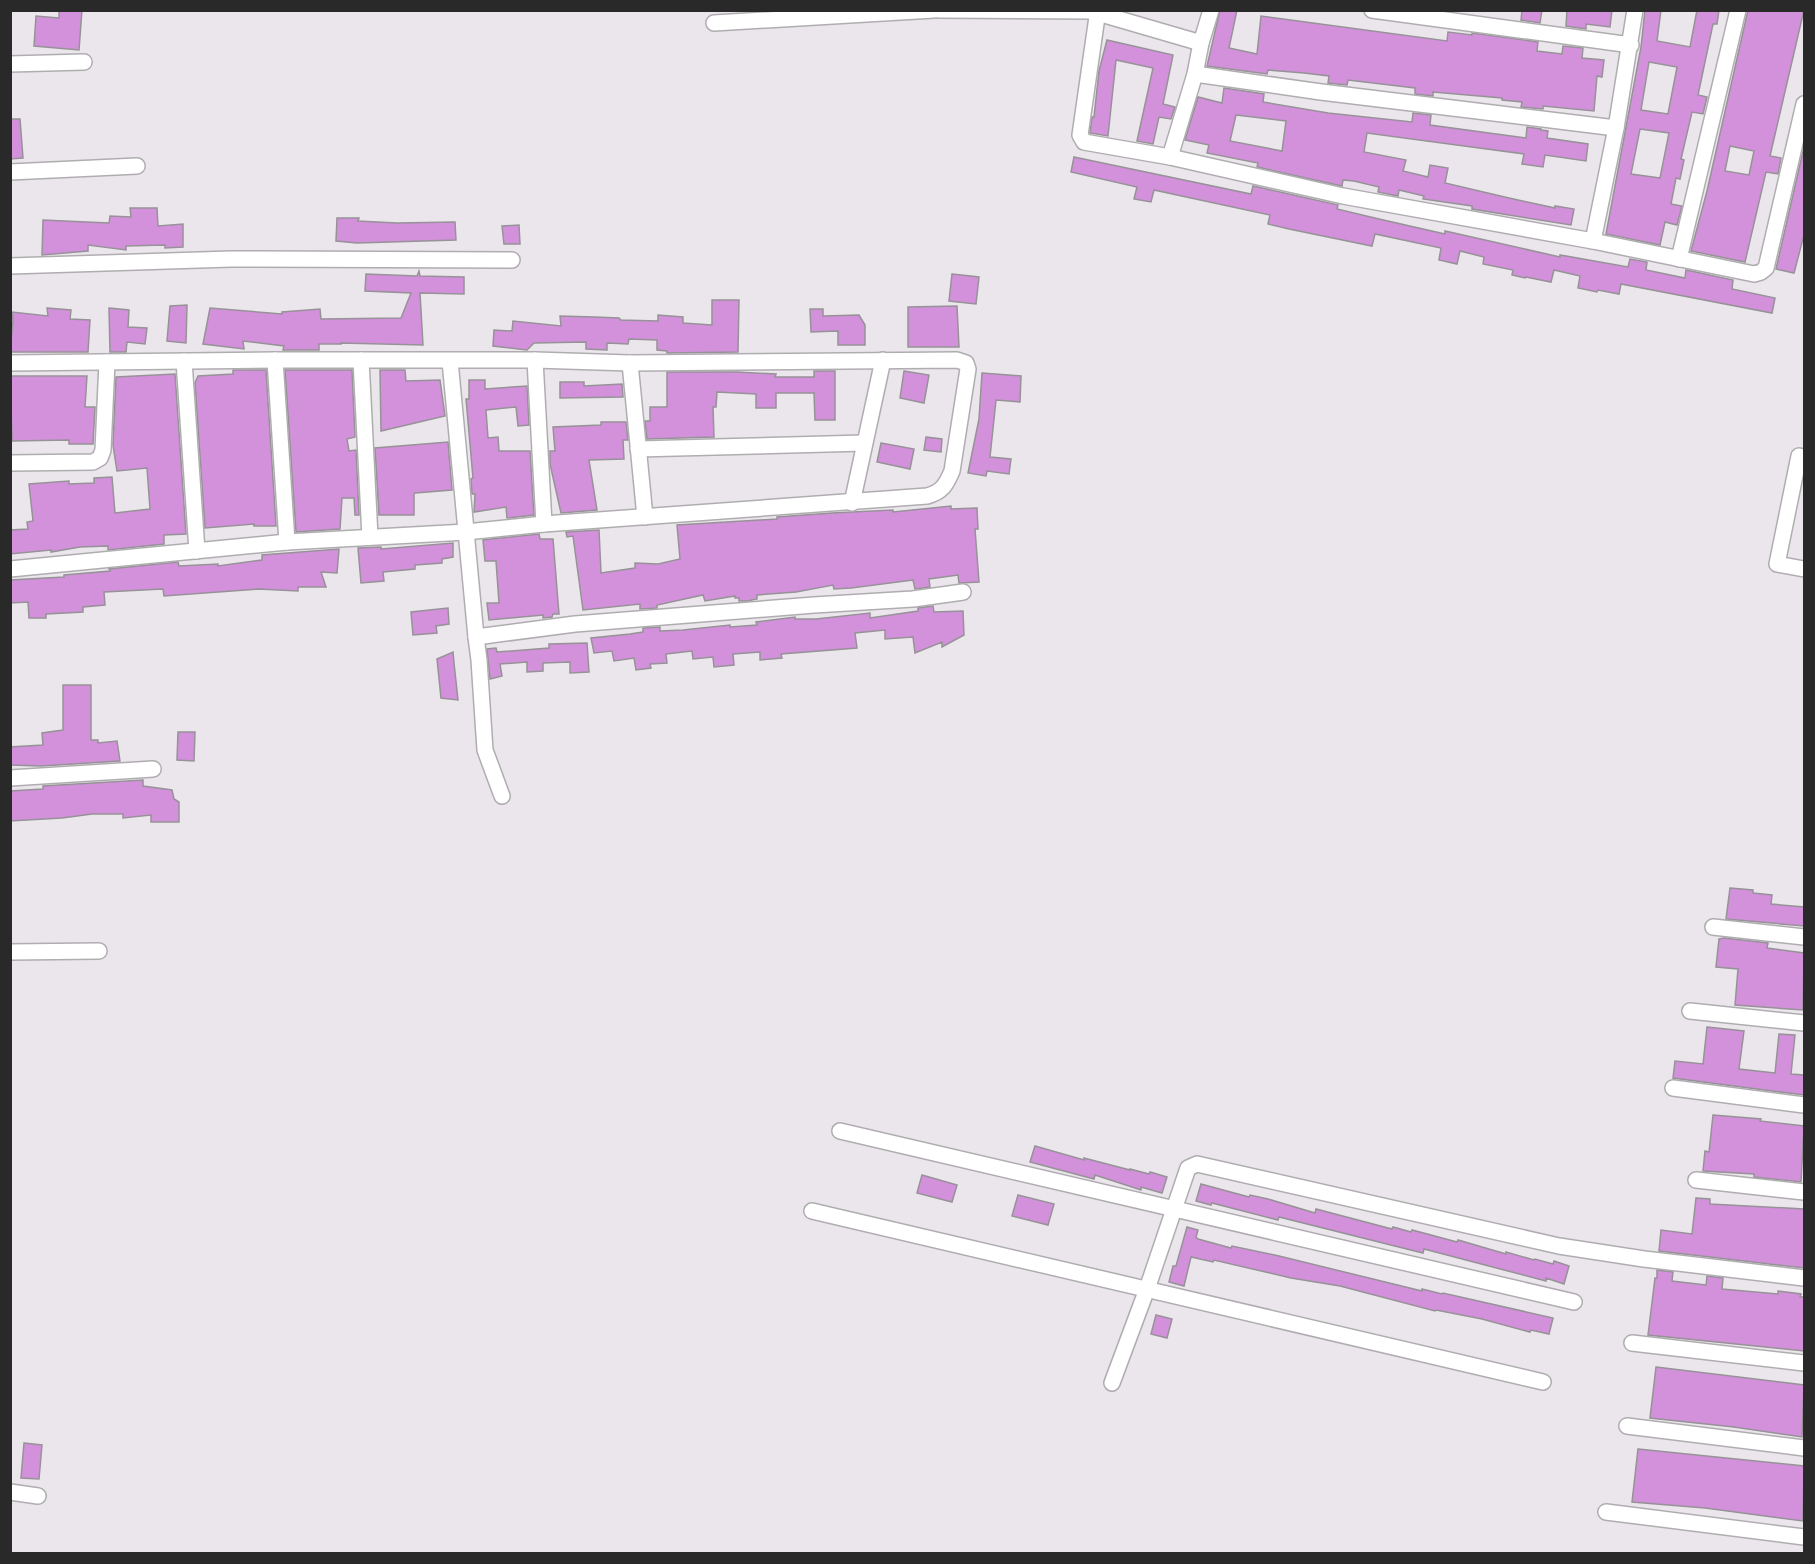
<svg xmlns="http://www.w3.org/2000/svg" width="1815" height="1564" viewBox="0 0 1815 1564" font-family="'Fira Sans',sans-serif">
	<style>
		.building { fill: #d391dc; stroke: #969297; stroke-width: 1.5; fill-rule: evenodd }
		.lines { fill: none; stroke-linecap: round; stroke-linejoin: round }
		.street-casing { stroke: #b0adb1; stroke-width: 18 }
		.street { stroke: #fff; stroke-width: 15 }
	</style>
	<rect width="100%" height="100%" fill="#eae6eb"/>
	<!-- building -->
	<g class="building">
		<polygon points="59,10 82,10 79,50 34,46 36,16 59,18"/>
		<polygon points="1220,10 1237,10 1229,48 1257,54 1261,16 1447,41 1448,32 1472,35 1472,33 1538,42 1537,51 1562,54 1563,46 1583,48 1582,58 1604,60 1602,77 1597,76 1594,111 1543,106 1543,109 1521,107 1522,102 1502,100 1502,98 1433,92 1433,96 1415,94 1415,88 1348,80 1347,85 1328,83 1329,76 1304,73 1268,70 1267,74 1207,66"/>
		<polygon points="1522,10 1542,10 1540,23 1521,20"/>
		<polygon points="1567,10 1612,10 1610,27 1586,24 1586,29 1566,26"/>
		<path d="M1645,10h16l-4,31 33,6 7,-37h22l-2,14h-4l-15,71 9,2 -4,17 -11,-2 -11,47 3,1 -4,19 -4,-1 -5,26 11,2 -5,19 -12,-3 -5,23 -54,-11 35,-187zM1649,62l28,5 -9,47 -27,-4zM1640,129l29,4 -9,45 -29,-4z"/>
		<path d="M1748,10h56l-34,146 11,2 -3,16 -12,-2 -21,90 -54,-11 16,-60zM1730,146l24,5 -5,24 -24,-4z"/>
		<polygon points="1107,40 1173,55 1163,104 1175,107 1171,119 1159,117 1153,144 1137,141 1153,68 1116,60 1108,136 1090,133 1092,117 1094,117 1099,71"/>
		<path d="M1224,88l40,6 -1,8 65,11 84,9 1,-9 18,2 -1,10 96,13 1,-11 14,2v1l7,1 -1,7 41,6 -2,17 -41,-6 -2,12 -21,-3 2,-10 -157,-21 -3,19 42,8 -3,11 25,6 2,-12 18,3 -3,15 64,15 46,10v-2l19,3 -3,16 -99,-16v-3l-49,-7 1,-3 -25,-6 -1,6 -20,-4 1,-5 -25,-6 -11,-1 -1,6 -85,-19 1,-4 -51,-10 2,-8 -24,-5 13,-43 24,6zM1236,115l50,6 -4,30 -52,-10z"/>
		<polygon points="10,119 20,119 23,158 10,159"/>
		<polygon points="1804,147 1804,235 1794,273 1776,269"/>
		<polygon points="1074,157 1251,194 1253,186 1338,205 1337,209 1379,219 1445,234 1445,231 1560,257 1560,255 1628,267 1630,259 1647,262 1646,270 1685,278 1686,270 1733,280 1732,289 1775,298 1772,313 1621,284 1619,294 1598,290 1597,292 1578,288 1580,276 1554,270 1551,282 1526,277 1525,278 1512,275 1513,270 1483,264 1484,257 1460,251 1457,264 1439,260 1441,248 1375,234 1372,246 1289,229 1268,224 1270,215 1177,195 1154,190 1151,202 1134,199 1137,187 1071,172"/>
		<polygon points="130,208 157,208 158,226 183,224 183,247 165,248 165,245 126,246 126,250 88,245 88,251 42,255 43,220 109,223 110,216 131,217"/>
		<polygon points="337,218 359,218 358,221 397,223 455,222 456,240 357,243 336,241"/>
		<polygon points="519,225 520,244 504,244 502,226"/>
		<polygon points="419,271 420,276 464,277 464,294 420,293 423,345 341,343 341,344 319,344 319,350 283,350 284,346 243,341 244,349 203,344 210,308 282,314 282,312 320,309 321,319 401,318 411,293 365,291 366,274 417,276"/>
		<polygon points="952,274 979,277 976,304 949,301"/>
		<polygon points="712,300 739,300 738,352 667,353 667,351 657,350 657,340 629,339 628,344 607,343 607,350 586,349 586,342 534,343 527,350 493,346 494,330 512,331 513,321 561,326 560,316 594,317 619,318 621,320 658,321 658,315 683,317 683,323 712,325"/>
		<polygon points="187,305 186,343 167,341 170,306"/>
		<polygon points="957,306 959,347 908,347 908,307"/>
		<polygon points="47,308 71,310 70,319 90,320 88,352 10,352 13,320 12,312 48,316"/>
		<polygon points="109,308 129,310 128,327 147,328 145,344 127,342 126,352 110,352"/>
		<polygon points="810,309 823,309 823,316 859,315 865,325 865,345 838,345 838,331 811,332"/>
		<polygon points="233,370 266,370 276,526 254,526 254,524 205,528 195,383 198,376 233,374"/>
		<polygon points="285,370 352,370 355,437 347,439 349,451 356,450 359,515 355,515 354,498 342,498 340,529 296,532"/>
		<polygon points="380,370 405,370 406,381 440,380 445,416 381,431"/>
		<polygon points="814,371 835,371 835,420 815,420 814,393 776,393 776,408 756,408 756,394 717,392 716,407 713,407 714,437 647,439 645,421 650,421 650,407 667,407 667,372 737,372 776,374 775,377 814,377"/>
		<polygon points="904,371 929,375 924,403 900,398"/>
		<polygon points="982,373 1021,376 1020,402 996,400 990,457 1011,459 1009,474 987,471 986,476 968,473 979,419"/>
		<polygon points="175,374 186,534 164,535 164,544 108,550 108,546 80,547 51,552 51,550 10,554 10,530 28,529 27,522 33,521 29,484 69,481 69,484 94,483 94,478 112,477 115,513 150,509 147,468 117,471 113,445 116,377"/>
		<polygon points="10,376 87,376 85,407 95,407 93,444 69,444 69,440 12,441"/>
		<polygon points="469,380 485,380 485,389 527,386 529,425 518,426 516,407 486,410 488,438 498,437 499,451 530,451 534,515 507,518 506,507 474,512 475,494 472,494 471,479 473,478 466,399 469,399"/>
		<polygon points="560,382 584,382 584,386 622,384 623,397 560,398"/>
		<polygon points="601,422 626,422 628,440 623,440 624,459 589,460 597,510 561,513 550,464 550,451 555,451 553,427 601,425"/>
		<polygon points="926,437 942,439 941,452 924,450"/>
		<polygon points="448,442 452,490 415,493 414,494 414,515 379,515 375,448"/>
		<polygon points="881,443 914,449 910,469 877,462"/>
		<polygon points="951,506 951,509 977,508 978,529 975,529 979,582 959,583 958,575 929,579 930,587 915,589 913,580 851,588 834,589 833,585 796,592 757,595 757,599 747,601 739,601 739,598 735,598 735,596 705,601 703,595 657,605 657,608 640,609 640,604 583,610 573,536 567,537 566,532 599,530 601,573 635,568 635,563 658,564 680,559 677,525 777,519 777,517 832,513 893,510 893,512"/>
		<polygon points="539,534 540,539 553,539 559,614 553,614 552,617 543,618 543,615 489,620 487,603 499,603 496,561 485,561 483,540"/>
		<polygon points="453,543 453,557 442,559 442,563 415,565 415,569 383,572 384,581 361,583 358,548 381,547 381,549"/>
		<polygon points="339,549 337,573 321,572 326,587 298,587 298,591 258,589 164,596 163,589 104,592 105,605 83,607 83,612 46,614 46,618 29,618 28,602 10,603 10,580 64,577 64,575 110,571 109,569 178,562 179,566 218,564 218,566 262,560 262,555"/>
		<polygon points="933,606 934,612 963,611 964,635 942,647 942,642 915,653 913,637 885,639 885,630 855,633 857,648 781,654 782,658 760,660 760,652 733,654 734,665 714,667 713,657 693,659 692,651 666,654 667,663 650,664 651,668 636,670 634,658 614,661 612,651 594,653 591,638 630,634 643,632 643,628 660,627 660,631 683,630 730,625 730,627 757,625 756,622 795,617 795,619 816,619 870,613 870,618 918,611 918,608"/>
		<polygon points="448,608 449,624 436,626 437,633 413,635 411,612"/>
		<polygon points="587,643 589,672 570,673 570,662 543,663 543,671 527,672 527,662 500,664 502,676 490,679 487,649 496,648 497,652 549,648 549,644"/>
		<polygon points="453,652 454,663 458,700 441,698 437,659"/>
		<polygon points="63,685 91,685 91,740 98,740 98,743 117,741 120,761 41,766 10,765 10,747 43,745 42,733 63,730"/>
		<polygon points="178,732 195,732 194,761 177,760"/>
		<polygon points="143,780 143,786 172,790 174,799 179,802 179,822 151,822 151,815 123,818 123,814 92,814 62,818 10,821 10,791 43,789 43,786"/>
		<polygon points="1730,888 1753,890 1753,893 1772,895 1771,904 1804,907 1804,926 1726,919"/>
		<polygon points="1724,938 1768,943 1767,948 1804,953 1803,1010 1735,1005 1738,969 1716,967 1719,939"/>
		<polygon points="1707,1027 1744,1031 1739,1069 1775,1073 1779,1034 1795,1035 1791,1074 1804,1075 1804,1095 1673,1078 1675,1061 1703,1064"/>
		<polygon points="1713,1115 1761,1119 1760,1121 1804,1126 1801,1182 1754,1177 1754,1174 1703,1171 1705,1151 1709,1152"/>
		<polygon points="1035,1146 1084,1160 1084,1158 1130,1170 1130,1169 1149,1174 1150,1172 1167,1177 1162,1193 1141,1187 1141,1190 1095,1175 1094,1179 1030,1162"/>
		<polygon points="922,1175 957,1185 952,1202 917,1193"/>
		<polygon points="1201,1184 1249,1197 1250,1195 1268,1199 1315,1213 1316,1209 1392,1229 1393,1227 1411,1232 1412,1230 1457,1242 1458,1240 1506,1254 1506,1252 1534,1260 1535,1259 1553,1264 1554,1261 1569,1266 1564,1284 1546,1278 1546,1281 1424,1249 1423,1253 1279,1217 1278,1220 1212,1203 1211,1205 1196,1201"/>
		<polygon points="1018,1195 1054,1204 1048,1225 1012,1216"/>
		<polygon points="1696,1198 1710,1199 1710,1204 1804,1209 1804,1268 1659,1251 1661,1230 1692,1234"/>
		<polygon points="1187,1227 1198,1230 1196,1237 1198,1239 1231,1248 1232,1246 1279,1256 1422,1291 1422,1289 1442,1294 1443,1293 1553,1318 1549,1334 1531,1330 1530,1332 1482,1319 1436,1310 1435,1311 1340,1286 1291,1278 1214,1260 1213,1262 1191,1257 1184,1286 1169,1282 1173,1266 1176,1266"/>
		<polygon points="1657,1270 1673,1272 1672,1281 1706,1285 1707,1276 1723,1278 1722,1289 1778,1294 1778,1291 1801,1294 1800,1297 1804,1297 1804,1351 1648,1335 1655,1278 1657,1278"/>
		<polygon points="1156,1315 1172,1319 1167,1338 1151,1334"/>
		<polygon points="1656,1367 1804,1385 1802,1437 1734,1427 1650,1418"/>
		<polygon points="24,1443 42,1445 39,1479 21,1478"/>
		<polygon points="1638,1449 1804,1466 1803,1521 1705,1508 1632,1502"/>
	</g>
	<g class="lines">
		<defs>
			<g id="street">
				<polyline points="938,10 1091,11 1201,43"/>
				<polyline points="1098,10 1080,135 1084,142 1170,157 1343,196 1593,241 1754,274 1761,272 1766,268 1804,104"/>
				<polyline points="1372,10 1631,45"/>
				<polyline points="714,23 934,10"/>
				<polyline points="10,64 84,62"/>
				<polyline points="1195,74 1321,92 1616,128"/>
				<polyline points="1170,157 1195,74 1201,43 1211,10"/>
				<polyline points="10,172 137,166"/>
				<polyline points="1593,241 1616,128 1635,10"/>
				<polyline points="1679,259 1738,10"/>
				<polyline points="10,266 231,259 512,260"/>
				<polyline points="275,360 287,542"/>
				<polyline points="361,360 370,537"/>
				<polyline points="535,360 544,524"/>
				<polyline points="184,361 197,551"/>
				<polyline points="450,361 476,637 575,624 814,605 913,599 963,592"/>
				<path d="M10,363l265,-3h260l95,3 327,-3 9,3 2,6 -16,102c-6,14 -10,21 -25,25l-383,28 -78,8 -179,10 -277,27"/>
				<polyline points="630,363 645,517"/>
				<polyline points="638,449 864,443"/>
				<polyline points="1804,457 1799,456 1777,564 1804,569"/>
				<polyline points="10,463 93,462 100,458 103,450 107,362"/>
				<polyline points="852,503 883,360"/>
				<polyline points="476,637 479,660 485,750 502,796"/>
				<polyline points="10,778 153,769"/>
				<polyline points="1713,927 1804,937"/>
				<polyline points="10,952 99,951"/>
				<polyline points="1690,1011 1804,1023"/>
				<polyline points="1673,1088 1804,1105"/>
				<polyline points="840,1131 1574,1302"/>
				<polyline points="1696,1180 1804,1192"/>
				<polyline points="812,1211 1543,1382"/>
				<polyline points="1632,1343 1804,1363"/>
				<polyline points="1112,1383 1147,1289 1188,1168 1197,1164 1559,1246 1644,1259 1804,1278"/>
				<polyline points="1627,1426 1804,1448"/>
				<polyline points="10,1492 38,1496"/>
				<polyline points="1606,1512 1804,1537"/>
			</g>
		</defs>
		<!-- street casing -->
		<use href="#street" class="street-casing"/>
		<!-- street -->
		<use href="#street" class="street"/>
	</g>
	<!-- border -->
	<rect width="1815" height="1564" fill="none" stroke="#2a292a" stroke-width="24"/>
</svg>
